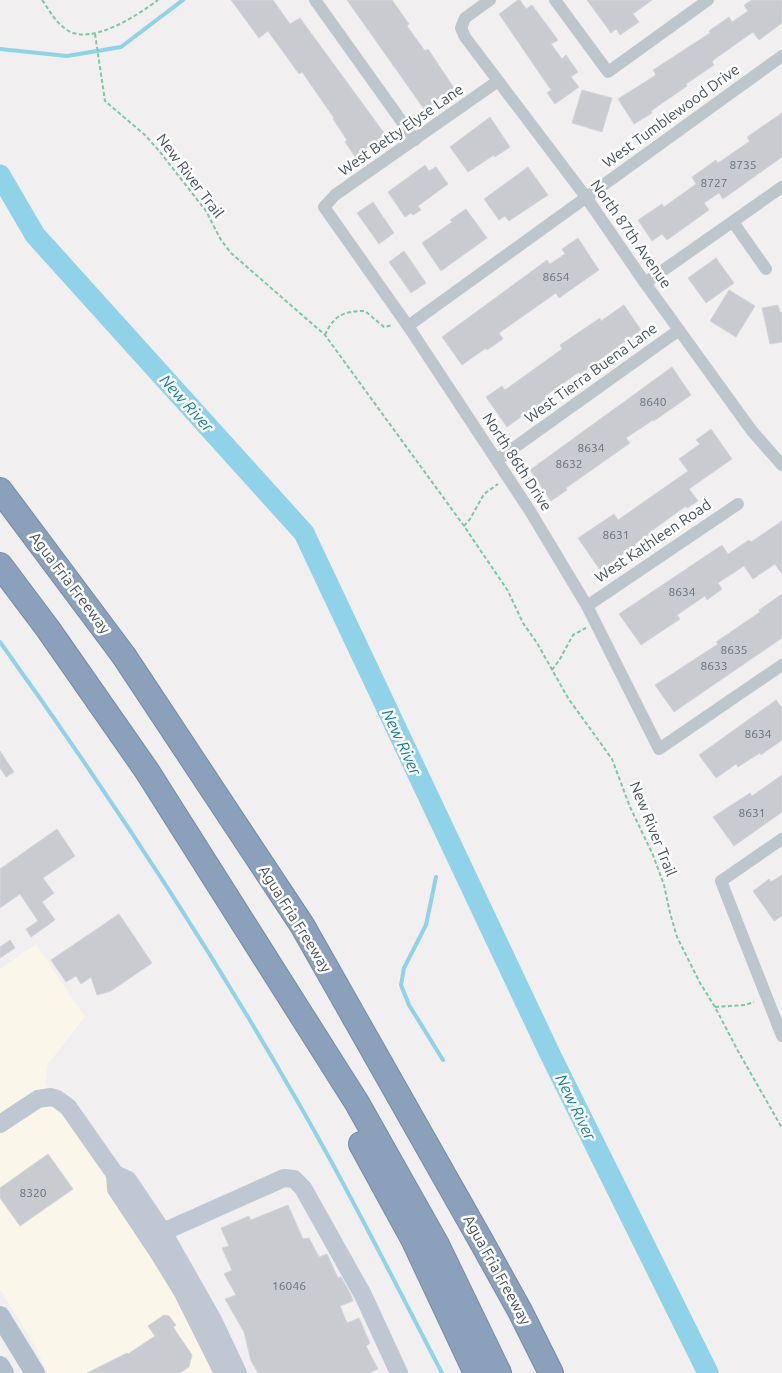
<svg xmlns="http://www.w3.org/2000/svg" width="782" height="1373" viewBox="0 0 782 1373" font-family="Ubuntu,sans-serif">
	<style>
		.commercial { fill: #fbf6ea }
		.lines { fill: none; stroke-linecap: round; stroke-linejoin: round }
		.stream { stroke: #90d2e7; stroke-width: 4 }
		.river { stroke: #90d2e7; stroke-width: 21 }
		.building { fill: #c9cbd1; stroke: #d3d5da }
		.highway-casing { stroke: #758ba7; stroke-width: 26 }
		.path { stroke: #7ac8a4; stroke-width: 2; stroke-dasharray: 4 2.5; stroke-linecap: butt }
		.street { stroke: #bec6cd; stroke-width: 12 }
		.secondary { stroke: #bec7d2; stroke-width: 18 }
		.primary { stroke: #b0becc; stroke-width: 20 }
		.highway { stroke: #8aa0bb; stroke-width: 24 }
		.labels { text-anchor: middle; stroke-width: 5; stroke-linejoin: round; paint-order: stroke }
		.number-label { font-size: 12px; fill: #687078 }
		.street-label { font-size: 15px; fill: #48525b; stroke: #fff }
		.water-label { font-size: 16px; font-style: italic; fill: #1580a2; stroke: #fff }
	</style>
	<rect width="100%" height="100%" fill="#f1efef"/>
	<!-- commercial -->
	<polygon class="commercial" points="36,944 85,1017 48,1064 45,1082 61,1113 120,1198 220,1373 48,1373 30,1337 0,1290 0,969"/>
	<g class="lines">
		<!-- stream -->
		<g class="stream">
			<polyline points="0,49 67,56 121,47 183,0"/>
			<path d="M0,642c107,149 208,303 299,462 51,88 96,179 143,269"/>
			<polyline points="436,877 426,925 404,968 401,985 409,1005 443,1060"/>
		</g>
		<!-- river -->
		<polyline class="river" points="0,175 35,235 304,533 550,1054 708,1373"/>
	</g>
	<!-- building -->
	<g class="building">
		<polygon points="231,0 273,0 290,24 300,18 387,137 356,158 345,142 347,140 333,119 334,118 302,72 299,74 268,31 259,38"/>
		<polygon points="347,0 392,0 409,24 407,26 425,51 428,49 454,88 424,109"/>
		<polygon points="518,0 520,0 526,9 532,5 558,40 551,44 562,59 566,55 578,72 571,77 579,87 555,104 547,93 551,90 499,14"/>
		<polygon points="587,0 652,0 633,14 639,22 620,35 616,29 611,33"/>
		<polygon points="752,0 782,0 782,23 759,40 753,32 712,61 714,65 686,84 687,86 651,111 652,113 634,124 618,99 656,75 653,70 710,33 709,31 729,17 732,22 748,11 744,5"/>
		<polygon points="582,90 612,98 602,132 572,123"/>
		<polygon points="782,113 782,157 723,199 719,193 704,203 709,210 667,240 662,234 652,241 638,220 662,204 664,207 696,184 692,177 716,160 718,163 750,141 747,137"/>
		<polygon points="490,117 510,147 495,157 494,155 468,172 450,147"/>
		<polygon points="425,165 429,171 436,167 448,184 418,206 421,210 413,215 411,213 405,217 388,192"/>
		<polygon points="528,167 548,195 509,221 505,216 499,220 484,199"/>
		<polygon points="373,202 394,233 379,244 357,213"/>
		<polygon points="466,209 487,238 441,271 422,243 452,222 450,220"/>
		<polygon points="578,238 599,270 559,298 556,293 499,333 503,339 487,350 486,348 462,365 442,337 547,260 550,264 565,254 562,249"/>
		<polygon points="404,251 426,283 411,293 389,262"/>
		<polygon points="716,258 734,283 706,303 688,278"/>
		<polygon points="729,290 755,306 736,337 710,321"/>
		<polygon points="624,305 641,330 580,374 579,372 545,396 546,399 507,427 486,397 502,386 505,390 562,349 560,345 600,318 601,321"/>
		<polygon points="778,305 780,312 782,312 782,342 770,344 762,308"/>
		<polygon points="672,367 691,395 654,421 653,420 626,438 630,443 566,488 567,490 551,501 530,470"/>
		<polygon points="711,429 732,459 689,489 698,501 687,508 686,506 650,532 651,533 635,544 636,545 600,570 578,538 614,514 618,520 688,471 679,459 700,444 696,440"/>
		<polygon points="782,521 782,574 775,564 753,579 744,566 718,583 722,589 707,600 705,596 677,615 680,619 641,645 619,614 722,545 728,554 749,540 751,542"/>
		<polygon points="782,594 782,638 674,712 655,685 718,644 716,642 760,612 759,610"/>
		<polygon points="776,700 782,708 782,740 761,755 760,753 738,767 736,764 716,778 699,755"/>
		<polygon points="0,751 14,772 6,777 0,768"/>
		<polygon points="782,775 782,812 734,846 713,817 750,793 752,796"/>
		<polygon points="57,829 75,856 43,878 54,893 42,902 55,920 31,937 26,929 38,921 20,894 0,908 0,869"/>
		<polygon points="782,875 782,916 774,921 753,891 769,879 771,882"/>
		<polygon points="119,914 152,963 111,991 97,995 91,977 81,984 76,976 66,982 51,960"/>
		<polygon points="10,940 15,948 0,958 0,947"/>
		<polygon points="48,1154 73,1189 20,1226 0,1198 0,1188"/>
		<polygon points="288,1205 303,1239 309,1238 319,1257 327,1254 338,1278 341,1277 350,1293 353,1301 340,1306 347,1323 359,1318 370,1343 366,1346 378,1369 369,1373 258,1373 251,1361 244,1332 225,1299 236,1295 224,1274 232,1270 222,1248 229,1246 221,1228 249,1216 251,1220"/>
		<polygon points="164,1315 169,1316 176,1325 173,1327 192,1355 189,1367 180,1373 87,1373 127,1353 128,1354 155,1336 148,1326"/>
	</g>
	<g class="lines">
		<defs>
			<g id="highway">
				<polyline points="0,490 124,656 302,925 480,1239 520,1311 551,1373"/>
				<polyline points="0,565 48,629 147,771 357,1103 437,1245 499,1373"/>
				<polyline points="361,1144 413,1239 476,1373"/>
			</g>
		</defs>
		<!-- highway casing -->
		<use href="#highway" class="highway-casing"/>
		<!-- path -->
		<g class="path">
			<path d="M42,0c8,11 13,22 25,30 24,16 71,-15 91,-30"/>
			<polyline points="95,34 105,101 145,135 160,152 206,211 221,240 231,253 325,335 464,526 508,591 523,623 537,643 568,698 612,759 630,807 653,855 664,885 670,913 677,937 700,983 715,1007 738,1051 782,1128"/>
			<path d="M325,335c9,-20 19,-24 40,-24l19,16 9,-2"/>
			<polyline points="464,526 470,519 484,494 498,484"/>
			<polyline points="552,670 560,659 573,635 586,628"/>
			<polyline points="715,1007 745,1005 754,1002"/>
		</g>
		<!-- street -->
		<g class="street">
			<polyline points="315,0 415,140"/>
			<polyline points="490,0 465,18 461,28 465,37 586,197 645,283 752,431 782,465"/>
			<polyline points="555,0 608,72 708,0"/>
			<polyline points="498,81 335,195 324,207 408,326 530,511 587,606 659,749 782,665"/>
			<polyline points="733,222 766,269"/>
			<polyline points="645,283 782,187"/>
			<polyline points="408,326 782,56"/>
			<polyline points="497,460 679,330"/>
			<polyline points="587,606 738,504"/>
			<polyline points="782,839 721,881 782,1036"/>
		</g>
		<!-- secondary -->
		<g class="secondary">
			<polyline points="0,1124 38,1099 51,1097 57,1099 68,1107 115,1174 128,1180 163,1232 214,1322 238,1373"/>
			<polyline points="115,1174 116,1189 158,1252 182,1291 223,1373"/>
			<polyline points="150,1240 163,1232 284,1178 294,1179 303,1188 363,1295 399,1373"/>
		</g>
		<!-- primary -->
		<g class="primary">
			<polyline points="0,1316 35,1373"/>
			<polyline points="0,1366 4,1373"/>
		</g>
		<!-- highway -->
		<use href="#highway" class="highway"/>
	</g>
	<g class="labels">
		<!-- number labels -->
		<g class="number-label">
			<text x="743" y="169">8735</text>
			<text x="714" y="187">8727</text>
			<text x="556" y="281">8654</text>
			<text x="653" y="406">8640</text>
			<text x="591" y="452">8634</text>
			<text x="569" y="468">8632</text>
			<text x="616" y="539">8631</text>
			<text x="682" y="596">8634</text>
			<text x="734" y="654">8635</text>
			<text x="714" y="670">8633</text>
			<text x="758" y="738">8634</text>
			<text x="752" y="817">8631</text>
			<text x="33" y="1197">8320</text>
			<text x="289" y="1290">16046</text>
		</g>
		<!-- street labels -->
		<g class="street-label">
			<text transform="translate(671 116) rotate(-36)" y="5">West Tumblewood Drive</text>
			<text transform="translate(401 130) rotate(-35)" y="5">West Betty Elyse Lane</text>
			<text transform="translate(190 176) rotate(53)" y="5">New River Trail</text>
			<text transform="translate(631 234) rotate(55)" y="5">North 87th Avenue</text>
			<text transform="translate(591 373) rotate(-36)" y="5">West Tierra Buena Lane</text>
			<text transform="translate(517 462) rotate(57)" y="5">North 86th Drive</text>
			<text transform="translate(653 541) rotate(-34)" y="5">West Kathleen Road</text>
			<text transform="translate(70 583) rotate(53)" y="5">Agua Fria Freeway</text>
			<text transform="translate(653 829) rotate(68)" y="5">New River Trail</text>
			<text transform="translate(295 919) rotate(58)" y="5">Agua Fria Freeway</text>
			<text transform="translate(497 1270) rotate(61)" y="5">Agua Fria Freeway</text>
		</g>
		<!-- water labels -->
		<g class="water-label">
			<text transform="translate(187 403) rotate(48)" y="6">New River</text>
			<text transform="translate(402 742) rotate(65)" y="6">New River</text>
			<text transform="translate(576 1107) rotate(64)" y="6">New River</text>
		</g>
	</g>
</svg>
